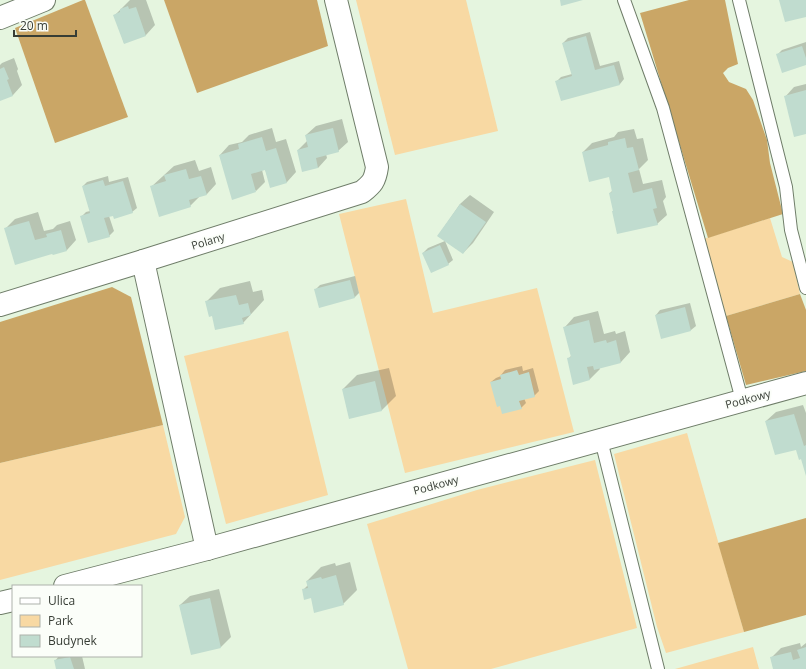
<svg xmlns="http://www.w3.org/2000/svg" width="806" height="669" viewBox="0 0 806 669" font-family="'Open Sans',sans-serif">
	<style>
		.green { fill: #f8d9a3 }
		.forest { fill: #caa666 }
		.shadow { fill: #0003 }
		.building { fill: #c0dccf }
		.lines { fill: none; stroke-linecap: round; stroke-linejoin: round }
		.service-casing { stroke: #6f7d69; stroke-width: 14 }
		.minor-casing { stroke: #6f7d69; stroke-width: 24 }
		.service { stroke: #fff; stroke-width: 12 }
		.minor { stroke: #fff; stroke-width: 22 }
		.labels { text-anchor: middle; stroke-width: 4; stroke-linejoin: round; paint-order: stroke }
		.street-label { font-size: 11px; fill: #373d35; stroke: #fbfef9 }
	</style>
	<rect width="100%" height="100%" fill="#e5f5df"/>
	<!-- green -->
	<g class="green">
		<polygon points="356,0 466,0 498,131 395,155"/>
		<polygon points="406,199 433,313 537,288 574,432 405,473 339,214"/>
		<polygon points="770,218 782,257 793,262 800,294 726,316 703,239"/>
		<polygon points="288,331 328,495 226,524 184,356"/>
		<polygon points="163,425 185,517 176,534 0,580 0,463"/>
		<polygon points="687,433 744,632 666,653 657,627 614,454"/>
		<polygon points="595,460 637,628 491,669 408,669 367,524 477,490"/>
		<polygon points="753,647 759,669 675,669"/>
	</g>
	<!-- forest -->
	<g class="forest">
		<polygon points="83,0 85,0 128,117 55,143 15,28"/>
		<polygon points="164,0 317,0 328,46 197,93"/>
		<polygon points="689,0 725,0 738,64 728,68 723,73 729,82 746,89 753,100 767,140 770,163 783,214 708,238 640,13"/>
		<polygon points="112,287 131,297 163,425 0,463 0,322"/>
		<polygon points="800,294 806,310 806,371 746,385 726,316"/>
		<polygon points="806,518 806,615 744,632 718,543"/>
	</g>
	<!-- shadow -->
	<g class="shadow">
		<polygon points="130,0 146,0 155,25 146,35 124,43 115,15"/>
		<polygon points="590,32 600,66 619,61 624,79 620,84 562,100 557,81 561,77 572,74 563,43 568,38"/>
		<polygon points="806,42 806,64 778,54 782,50"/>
		<polygon points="14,58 18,69 17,71 22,85 13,95 0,100 0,65 2,63"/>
		<polygon points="806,84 806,133 785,97 794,87"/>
		<polygon points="342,119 348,142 338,151 326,154 327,158 318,168 298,150 308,140 306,135 316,126"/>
		<polygon points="272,128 276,142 286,139 296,172 287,182 271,187 265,169 262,170 265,182 256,191 220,155 229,145 242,142 249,135"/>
		<polygon points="634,129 637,139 643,138 648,160 639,169 643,184 662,180 666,197 663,201 667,215 657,224 614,210 610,193 613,190 610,176 583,152 592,143 614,137 618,132"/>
		<polygon points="195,160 199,171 211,167 216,184 207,194 200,196 190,206 151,187 174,166"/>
		<polygon points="108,176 109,182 128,177 137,208 132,212 109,216 114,231 109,236 81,217 86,212 90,211 83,186 87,182"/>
		<polygon points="470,195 494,212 473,243 463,253 438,236 460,204"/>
		<polygon points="38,212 44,231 53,229 57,225 70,221 76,240 67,250 53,254 53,252 5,229 15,219"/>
		<polygon points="445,241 453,260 448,264 423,253 428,248"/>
		<polygon points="355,276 359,293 355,297 315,290 320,285"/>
		<polygon points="250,281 253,292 262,290 264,300 243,323 213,315 206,302 220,288"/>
		<polygon points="690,303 696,326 691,330 662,338 656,315 660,310"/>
		<polygon points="598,311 604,334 615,331 616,334 625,331 630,352 621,362 599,367 600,369 590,379 574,383 568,359 572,355 565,327 574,317"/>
		<polygon points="522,366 523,371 533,368 539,391 534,396 524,398 526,403 521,408 491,382 496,378 501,376 501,375 505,370"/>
		<polygon points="389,368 396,396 382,410 350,418 343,389 357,375"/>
		<polygon points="803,405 806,413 806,474 802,458 797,448 766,421 776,412"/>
		<polygon points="350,562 357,590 343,604 303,590 308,585 307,581 321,567 335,563 336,566"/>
		<polygon points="219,589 231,637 221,647 192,654 180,605 190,596"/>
		<polygon points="800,643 801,647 806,643 806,669 774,669 771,658 781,648"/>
		<polygon points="59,656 82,656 85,669 57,669 55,661"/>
	</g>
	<!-- building -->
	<g class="building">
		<polygon points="560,0 583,0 561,6"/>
		<polygon points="779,0 806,0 806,17 785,22"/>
		<polygon points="128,6 129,9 136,7 146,36 124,44 113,15 120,12 120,9"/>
		<polygon points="586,36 595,70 614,65 620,85 561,101 555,81 572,76 562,43"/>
		<polygon points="802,46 806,58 806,65 782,73 776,54"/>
		<polygon points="4,67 9,79 7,80 13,96 0,101 0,69"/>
		<polygon points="806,90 806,134 794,137 784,96"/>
		<polygon points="333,128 339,152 316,158 318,168 302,172 297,150 308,147 305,135"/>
		<polygon points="262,137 266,151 276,148 287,183 270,188 265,170 251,174 256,192 232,200 219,155 239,149 238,144"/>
		<polygon points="625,138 627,148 633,147 639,170 628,173 633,193 652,188 657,208 653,209 658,225 617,234 612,211 613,211 609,193 612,192 609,177 589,182 582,152 608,145 608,142"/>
		<polygon points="186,169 189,179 201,176 207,195 189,200 191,207 159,217 150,186 166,181 164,175"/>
		<polygon points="103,180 105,186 123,181 133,213 114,219 113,216 104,218 110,237 88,243 80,216 90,213 82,186"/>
		<polygon points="460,204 486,222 463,254 437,236"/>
		<polygon points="29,221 35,240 47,237 46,234 61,230 67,251 53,255 52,254 15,265 4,228"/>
		<polygon points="440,245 449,265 431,273 422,253"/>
		<polygon points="350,280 355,298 319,308 314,289"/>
		<polygon points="236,295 239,305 248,303 251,315 242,318 244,324 215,330 212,316 209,317 205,301"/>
		<polygon points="685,307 691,331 661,339 655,315"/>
		<polygon points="589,320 594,343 606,340 607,343 616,340 621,363 594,370 593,366 587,367 590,380 573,385 567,358 571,357 563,327"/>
		<polygon points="517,370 519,375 529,372 535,397 519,401 522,409 502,414 500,406 497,407 490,382 501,379 500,375"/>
		<polygon points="375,381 382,411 349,419 342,389"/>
		<polygon points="794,414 804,446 806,445 806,476 801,459 799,460 796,450 775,455 765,421"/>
		<polygon points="336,575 344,605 314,613 311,598 304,600 302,589 308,588 306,581 321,577 322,579"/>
		<polygon points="210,598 221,648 191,655 179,605"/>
		<polygon points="806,647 806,669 773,669 770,657 791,652 793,660 800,658 797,650"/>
		<polygon points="70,657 74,669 56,669 54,660"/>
	</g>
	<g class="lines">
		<defs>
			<g id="service">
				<polyline points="624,0 663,108 742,400"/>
				<polyline points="739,0 786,187 791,230 806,288"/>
				<polyline points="601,440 658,669"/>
			</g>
			<g id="minor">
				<polyline points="0,18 44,0"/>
				<polyline points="0,305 143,261"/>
				<path d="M207,549l-64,-288 219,-69c10,-8 13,-11 15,-25l-41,-167"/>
				<polyline points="65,586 207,549 806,383"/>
				<polyline points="0,603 13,600"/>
			</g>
		</defs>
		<!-- service casing -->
		<use href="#service" class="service-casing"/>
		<!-- minor casing -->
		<use href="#minor" class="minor-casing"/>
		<!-- service -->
		<use href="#service" class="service"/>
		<!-- minor -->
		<use href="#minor" class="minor"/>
	</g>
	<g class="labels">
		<!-- street labels -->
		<g class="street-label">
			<text transform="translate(208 241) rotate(-17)" y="4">Polany</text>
			<text transform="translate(748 399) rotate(-15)" y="4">Podkowy</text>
			<text transform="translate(436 485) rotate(-15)" y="4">Podkowy</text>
		</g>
	</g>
	<!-- legend -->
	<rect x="12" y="585" width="130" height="72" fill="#fbfef9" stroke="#adb1ab"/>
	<rect x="20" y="598" width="20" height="6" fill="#ffffff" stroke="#adb1ab"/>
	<text x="48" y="605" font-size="12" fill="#373d35">Ulica</text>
	<rect x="20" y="615" width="20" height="12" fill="#f8d9a3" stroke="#adb1ab"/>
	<text x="48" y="625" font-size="12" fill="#373d35">Park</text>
	<rect x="20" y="635" width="20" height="12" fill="#c0dccf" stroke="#adb1ab"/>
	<text x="48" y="645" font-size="12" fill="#373d35">Budynek</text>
	<!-- scale -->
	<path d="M14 30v6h62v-6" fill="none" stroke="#373d35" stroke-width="2"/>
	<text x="20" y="30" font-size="12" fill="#373d35" stroke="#fbfef9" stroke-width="3" paint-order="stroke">20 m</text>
</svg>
